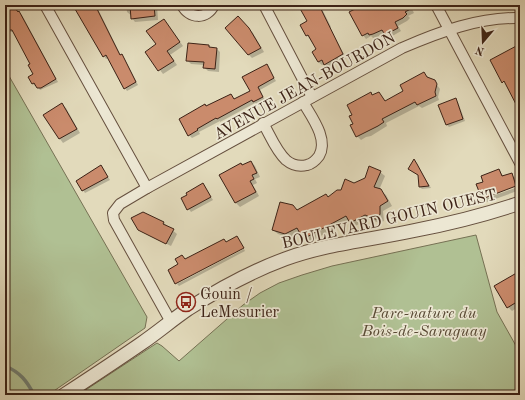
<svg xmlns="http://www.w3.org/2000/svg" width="525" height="400" viewBox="0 0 525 400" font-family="'Old Standard TT',serif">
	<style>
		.green { fill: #b0c093; stroke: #767154 }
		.shadow { fill: #0003 }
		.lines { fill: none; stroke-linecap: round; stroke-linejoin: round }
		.stream { stroke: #717e72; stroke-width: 3.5 }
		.building { fill: #ca8b6c; stroke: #3c2216 }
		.minor-casing { stroke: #66503f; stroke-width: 12 }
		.tertiary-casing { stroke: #66503f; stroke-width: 15 }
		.minor { stroke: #ece7d3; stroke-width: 10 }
		.tertiary { stroke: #ece7d3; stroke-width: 13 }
		.labels { text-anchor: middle; stroke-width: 3.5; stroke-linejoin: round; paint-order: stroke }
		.street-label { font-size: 16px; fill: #3c2216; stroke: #ece7d3 }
		.poi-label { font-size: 16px; fill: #3c2216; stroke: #ece7d3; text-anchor: start }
		.park-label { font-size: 16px; font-style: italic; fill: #594a35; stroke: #ece7d3 }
	</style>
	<rect width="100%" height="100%" fill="#e2dabb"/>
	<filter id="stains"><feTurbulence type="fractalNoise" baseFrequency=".005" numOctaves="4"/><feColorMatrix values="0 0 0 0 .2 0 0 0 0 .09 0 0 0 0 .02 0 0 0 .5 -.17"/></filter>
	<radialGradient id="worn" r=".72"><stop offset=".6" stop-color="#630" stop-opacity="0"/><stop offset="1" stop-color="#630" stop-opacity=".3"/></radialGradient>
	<!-- green -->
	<g class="green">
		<polygon points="5,69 147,317 145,328 48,395 5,395"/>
		<polygon points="476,235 497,312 520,353 520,395 78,395 157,343 162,346 179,361 243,305 260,293 279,283 302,275 332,266"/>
	</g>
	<!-- shadow -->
	<g class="shadow">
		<polygon points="5,5 13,5 17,11 22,15 58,82 40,90 37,85 35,86 33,84 29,77 34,74 32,65 15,32 9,32 5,27"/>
		<polygon points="74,5 96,5 121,56 124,58 138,85 127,91 125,88 108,58 106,59 104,56"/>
		<polygon points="126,5 157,5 158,20 135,22 132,18 132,16 127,12"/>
		<polygon points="295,5 320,5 331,27 330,28 346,58 328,67 324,64 322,65 318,62 317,50 307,35 309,22 301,7 298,9"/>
		<polygon points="366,5 410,5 414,13 408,16 410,18 407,21 398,26 401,31 389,38 385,33 377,37 373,38 371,36 366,39 363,35"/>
		<polygon points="462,5 473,5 466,9"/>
		<polygon points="238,18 253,33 264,52 252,58 248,54"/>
		<polygon points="167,24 183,46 170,55 177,65 163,74 146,52 157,45"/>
		<polygon points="209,46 211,48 217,49 220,52 219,72 208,71 204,67 204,65 191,64 187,60"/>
		<polygon points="266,65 276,81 260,90 265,100 257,104 255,103 220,122 220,121 199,132 200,134 192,138 189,135 207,107 231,95 235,100 251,91"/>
		<polygon points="424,74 434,81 440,89 438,97 439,100 422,108 419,106 386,123 387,126 371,136 366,137 361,140 357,136 354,124 373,96 379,93 386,102 404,92"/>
		<polygon points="455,100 458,102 465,121 449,127 446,124"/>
		<polygon points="62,105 66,108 80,133 63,143 60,139 45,115"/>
		<polygon points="414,161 416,163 431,188 422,189 420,187 419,176 412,171"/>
		<polygon points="251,162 255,166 260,177 255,179 257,183 253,185 259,196 240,207 236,203 221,175"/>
		<polygon points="101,166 110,180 85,193 77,181"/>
		<polygon points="499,170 504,177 511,174 515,178 518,185 483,197 483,199 483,198 484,182"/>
		<polygon points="380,172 385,176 379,190 386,195 392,206 383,211 384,221 379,223 370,219 355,226 350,220 308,243 300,233 290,238 278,234 273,230 297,211 328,198 354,184"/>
		<polygon points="203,184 213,200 191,212 182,199"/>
		<polygon points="518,187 520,190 487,202 484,199"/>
		<polygon points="143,213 164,223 177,234 171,246 139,230"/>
		<polygon points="244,249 245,251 179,286 177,284"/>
		<polygon points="520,274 520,306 512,311 508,307"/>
	</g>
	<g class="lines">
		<!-- stream -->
		<path class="stream" d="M5,366c15,6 22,15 29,29"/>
	</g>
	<!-- building -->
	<g class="building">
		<polygon points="5,5 13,5 18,12 19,11 56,79 41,88 37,88 34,83 32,84 28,77 33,74 28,65 30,64 12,30 5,30"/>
		<polygon points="82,5 95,5 120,55 122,54 136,82 124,89 106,55 103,57 75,9"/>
		<polygon points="130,5 154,5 155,16 131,19"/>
		<polygon points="298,5 319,5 343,54 324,65 322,60 318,62 312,52 316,49 308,35 306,36 300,25 307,21"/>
		<polygon points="363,5 368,5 369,7 374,5 418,5 405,12 407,14 403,18 395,22 398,28 385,35 382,30 373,34 369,35 368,33 362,36 349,12"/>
		<polygon points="238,16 249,28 261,48 248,55 225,28"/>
		<polygon points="164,19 180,42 167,51 174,61 158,71 145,52 156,44 146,31"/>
		<polygon points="188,43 209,45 209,47 217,48 215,69 203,68 204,62 186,61"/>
		<polygon points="520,44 520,112 504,81 502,83 490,60"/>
		<polygon points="267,64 274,78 258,87 263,97 253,102 252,100 217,119 216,118 197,129 198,130 188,136 179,119 205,104 206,106 231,94 234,99 250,91 242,77"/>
		<polygon points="424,72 427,77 435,80 437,84 435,92 436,96 417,105 415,102 382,119 384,122 378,126 356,137 350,125 353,124 349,116 352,115 347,105 371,92 372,95 379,92 385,101 403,91 400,85"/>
		<polygon points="456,98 463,119 446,125 438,105"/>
		<polygon points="62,103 77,129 59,139 43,115"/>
		<polygon points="414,159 417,164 429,186 419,187 418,175 408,169"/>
		<polygon points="251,161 257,173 252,175 254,179 250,181 256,192 235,203 219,175 241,163 242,165"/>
		<polygon points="101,165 108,177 82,191 76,181"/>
		<polygon points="369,166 381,171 374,187 381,189 388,201 380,206 380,214 378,219 374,219 365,215 350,223 346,216 303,239 297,228 285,234 272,230 280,202 293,205 297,210 326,194 328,197 337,190 341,190 345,179 354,183 365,178"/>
		<polygon points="499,169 502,176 512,173 516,186 482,199 476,184 483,182 481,176"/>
		<polygon points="203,183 211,197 187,210 181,198 187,195 186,193"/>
		<polygon points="143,212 164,222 163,224 174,229 166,244 138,230 131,218"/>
		<polygon points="237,236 244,248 175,284 168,270 178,264 175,259 182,255 185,259 224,239 226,242"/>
		<polygon points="520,271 520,300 507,308 494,286"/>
	</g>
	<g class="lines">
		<defs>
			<g id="minor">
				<polyline points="45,5 147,188"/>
				<path d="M182,5c7,14 25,15 32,0"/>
				<polyline points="264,5 312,97"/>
				<polyline points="436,5 520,163"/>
				<path d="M263,123c7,12 13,28 23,37 6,5 13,7 21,5 5,-1 9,-5 12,-9 10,-17 -8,-40 -16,-54"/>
				<path d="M171,322l-57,-102 -1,-7 7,-9 27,-16 255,-140c37,-16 77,-31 118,-30"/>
			</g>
			<path id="tertiary" d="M64,395c26,-17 52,-34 78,-52 16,-11 30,-23 46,-34 31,-20 62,-37 97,-50 41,-15 84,-19 127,-28 36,-7 73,-16 108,-28"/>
		</defs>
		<!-- minor casing -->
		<use href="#minor" class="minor-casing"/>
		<!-- tertiary casing -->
		<use href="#tertiary" class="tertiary-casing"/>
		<!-- minor -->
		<use href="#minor" class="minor"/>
		<!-- tertiary -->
		<use href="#tertiary" class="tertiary"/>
	</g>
	<!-- icons -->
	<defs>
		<symbol id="bus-ring" viewBox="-11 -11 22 22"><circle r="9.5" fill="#ece7d3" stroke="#8f2418" stroke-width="1.5"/><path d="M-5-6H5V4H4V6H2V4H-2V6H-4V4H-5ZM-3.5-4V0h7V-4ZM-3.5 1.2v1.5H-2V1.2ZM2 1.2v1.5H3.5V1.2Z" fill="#8f2418"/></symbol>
	</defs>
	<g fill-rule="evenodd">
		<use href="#bus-ring" x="175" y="291" width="22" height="22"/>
	</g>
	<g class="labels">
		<!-- street labels -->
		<g class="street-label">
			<text transform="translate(304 85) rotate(-29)" y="6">AVENUE JEAN-BOURDON</text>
			<text transform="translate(389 218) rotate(-13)" y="6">BOULEVARD GOUIN OUEST</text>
		</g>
		<!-- poi labels -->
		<g class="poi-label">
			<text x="200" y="299">Gouin /<tspan x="200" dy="18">LeMesurier</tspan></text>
		</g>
		<!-- park labels -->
		<g class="park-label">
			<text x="424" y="318">Parc-nature du<tspan x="424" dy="18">Bois-de-Saraguay</tspan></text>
		</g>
	</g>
	<!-- margin -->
	<rect width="525" height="400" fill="none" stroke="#e2dabb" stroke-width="20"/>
	<rect x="6" y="6" width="513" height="388" fill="none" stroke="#3c2216" stroke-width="2"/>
	<rect x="10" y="10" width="505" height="380" fill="none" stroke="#3c2216"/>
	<!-- north arrow -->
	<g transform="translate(483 42) rotate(199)" stroke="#ece7d3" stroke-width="3" paint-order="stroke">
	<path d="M0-3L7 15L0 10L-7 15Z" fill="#3c2216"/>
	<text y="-6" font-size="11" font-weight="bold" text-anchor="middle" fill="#3c2216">N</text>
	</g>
	<rect width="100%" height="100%" filter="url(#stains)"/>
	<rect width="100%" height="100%" fill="url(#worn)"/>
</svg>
